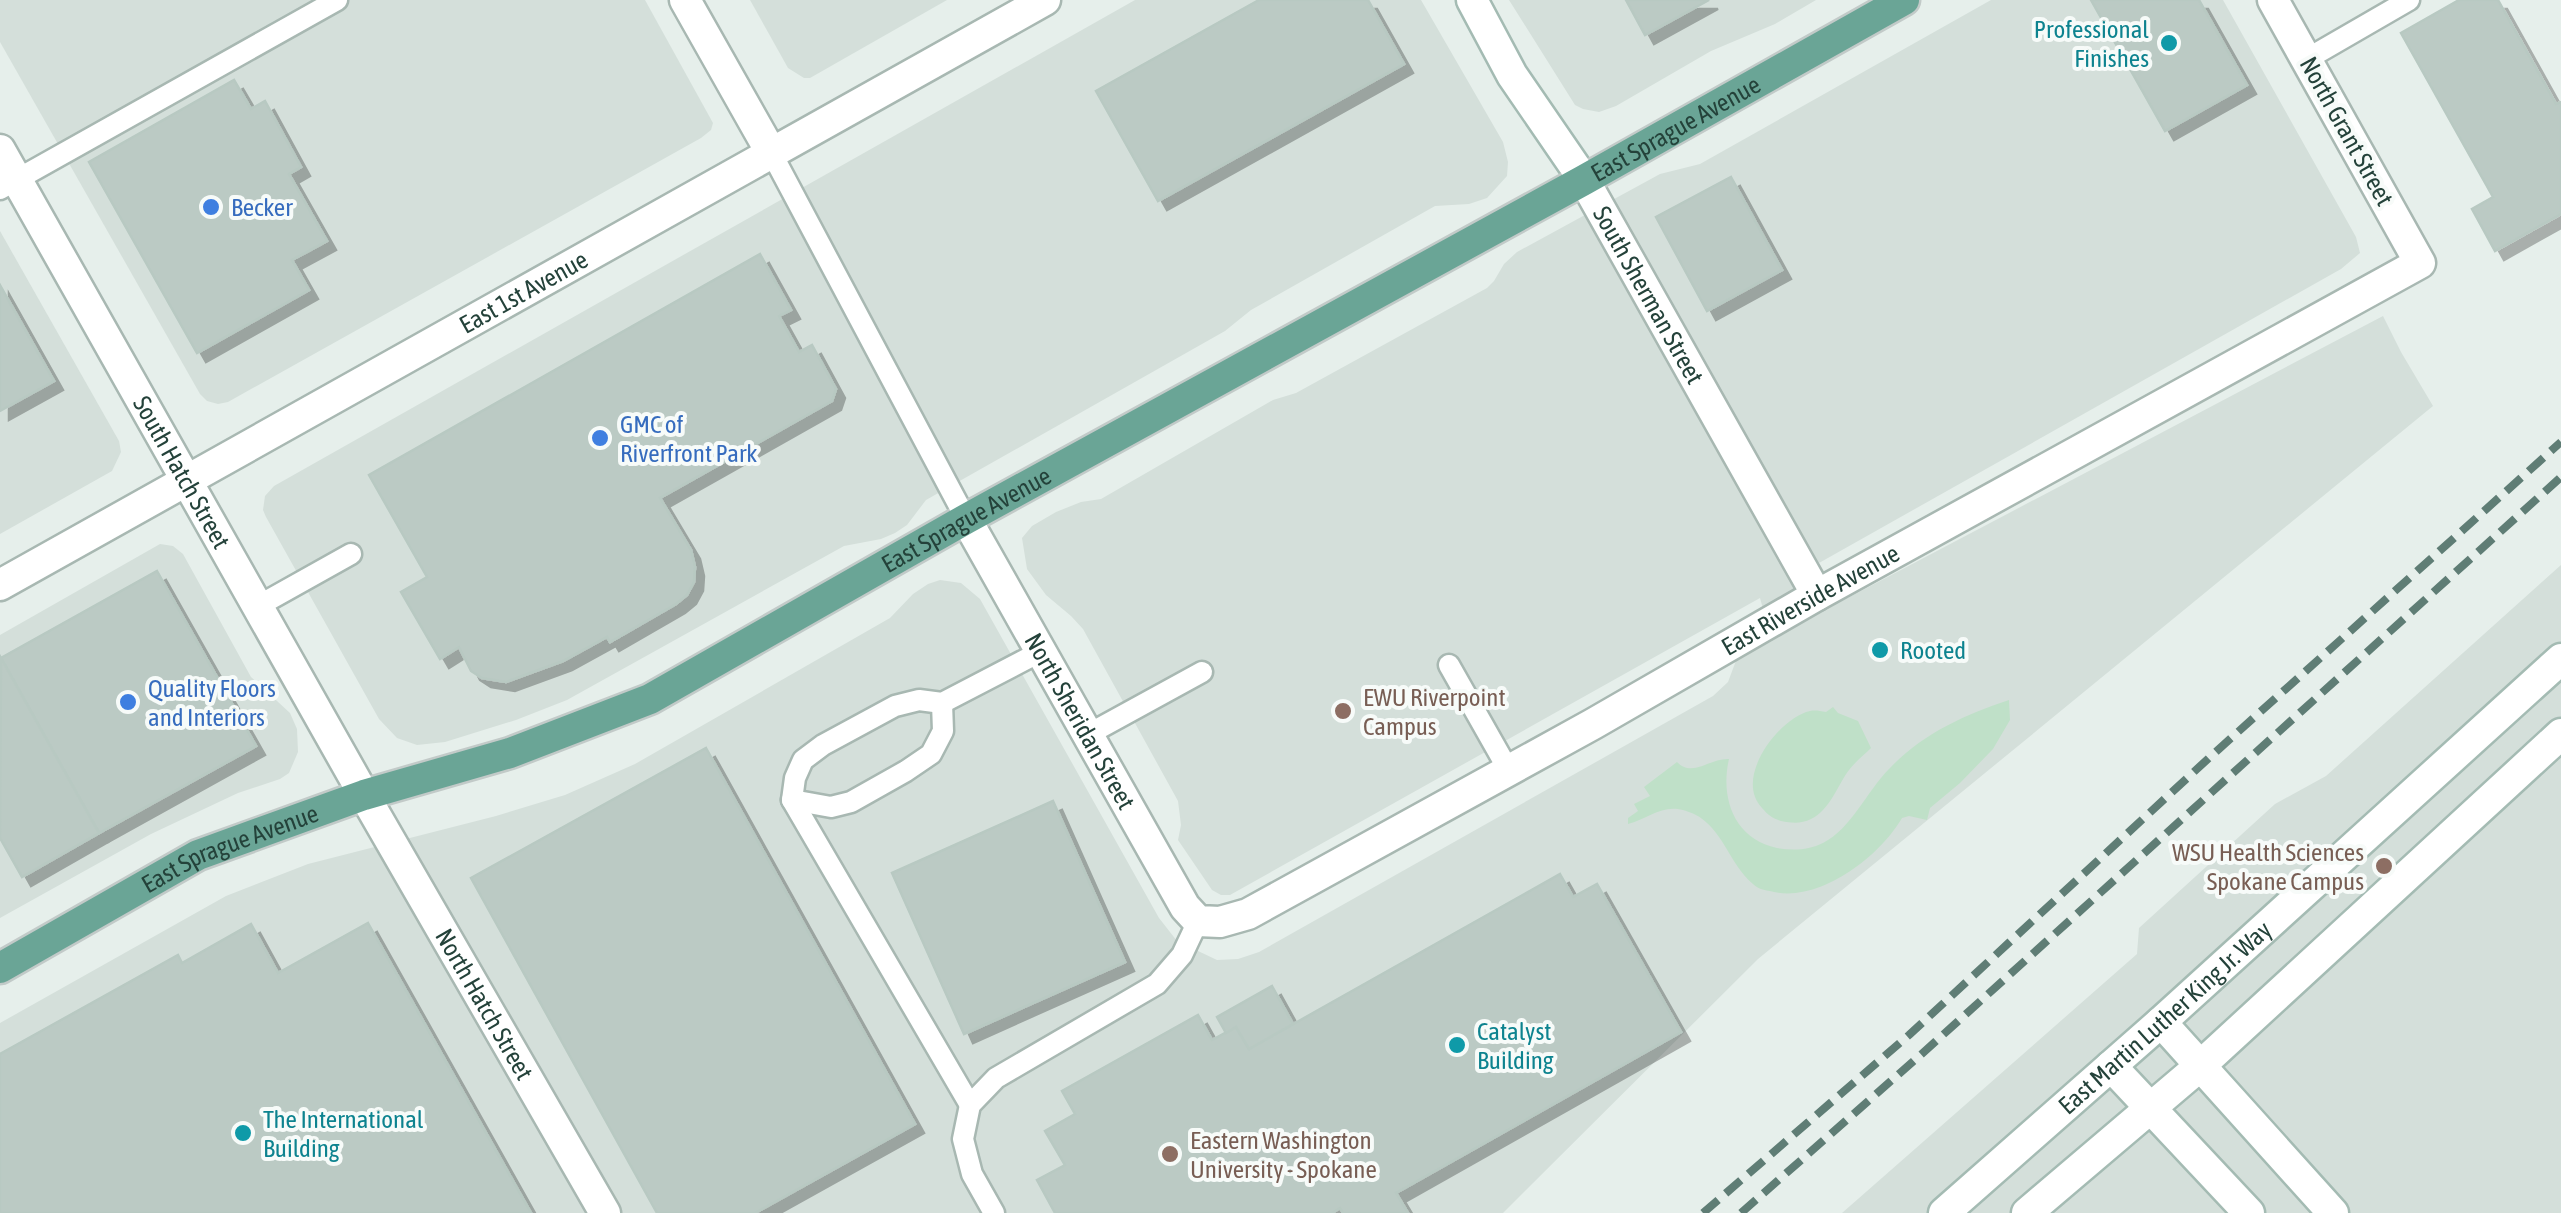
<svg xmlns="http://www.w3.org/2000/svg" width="2561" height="1213" viewBox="0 0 2561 1213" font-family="'Asap Condensed',sans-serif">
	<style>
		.built { fill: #d4dfda }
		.green { fill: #bfe0c8 }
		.building { fill: #bbcac4; stroke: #b8c9c2; stroke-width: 2.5; filter: url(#shadow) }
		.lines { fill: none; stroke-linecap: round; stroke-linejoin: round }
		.lane-casing { stroke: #a8b8b2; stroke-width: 25 }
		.street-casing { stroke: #a8b8b2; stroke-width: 35 }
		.secondary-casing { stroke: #a4bbb3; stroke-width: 35 }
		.primary-casing { stroke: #c2cac8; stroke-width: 35 }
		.lane { stroke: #fff; stroke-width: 20 }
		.street { stroke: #fff; stroke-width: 30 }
		.secondary { stroke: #fff; stroke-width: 30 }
		.primary { stroke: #6aa596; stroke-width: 30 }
		.rail { stroke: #5f7d75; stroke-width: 8; stroke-dasharray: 20 10; stroke-linecap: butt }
		.culture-dot { fill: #0f9aa8; stroke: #f7fbf9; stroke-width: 4 }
		.shop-dot { fill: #3f7fe0; stroke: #f7fbf9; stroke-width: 4 }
		.education-dot { fill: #8d6e63; stroke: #f7fbf9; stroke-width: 4 }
		.labels { text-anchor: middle; stroke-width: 8; stroke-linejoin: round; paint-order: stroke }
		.culture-label { font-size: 25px; fill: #0d838f; stroke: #f7fbf9; text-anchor: start }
		.street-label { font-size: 25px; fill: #24423a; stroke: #f7fbf9 }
		.shop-label { font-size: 25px; fill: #366cbe; stroke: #f7fbf9; text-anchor: start }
		.education-label { font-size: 25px; fill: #785e54; stroke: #f7fbf9; text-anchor: start }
	</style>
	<defs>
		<filter id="shadow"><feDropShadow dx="9" dy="9" stdDeviation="0" flood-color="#0004"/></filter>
	</defs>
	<rect width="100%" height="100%" fill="#e6efeb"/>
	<!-- built -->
	<g class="built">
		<polygon points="0,0 645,0 713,123 711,130 701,138 228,402 218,404 207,401 200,394 0,42"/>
		<polygon points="750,0 947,0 810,78 804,78 788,68"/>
		<polygon points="1135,0 1421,0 1503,142 1508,162 1507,176 1487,198 1469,204 1435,206 1251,310 1225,331 926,500 907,525 895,533 881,539 844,546 567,700 516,720 445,742 417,745 397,738 379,719 266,517 263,510 265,496 274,486"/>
		<polygon points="1509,0 1816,0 1775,24 1711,51 1616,106 1599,112 1583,109 1575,105"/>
		<polygon points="1991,0 2223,0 2356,237 2360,253 2341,269 1819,563 1842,601 2383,316 2401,352 2433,406 1758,959 1503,1213 0,1213 0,1023 226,896 308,864 496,816 565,795 635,764 890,618 913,594 928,584 940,580 961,583 980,599 1159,918 1177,941 1217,960 1238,959 1259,952 1713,696 1728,682 1737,658 1772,641 1760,598 1230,895 1221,895 1212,890 1178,840 1181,825 1178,801 1083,629 1071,616 1046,595 1027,569 1022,538 1032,526 1056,512 1081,502 1101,499 1273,400 1296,393 1487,288 1494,281 1504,264 1517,252 1660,174 1700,164"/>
		<polygon points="0,231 119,441 121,452 112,471 0,534"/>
		<polygon points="160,544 173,546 183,554 251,677 290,713 297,729 298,752 289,773 280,779 238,793 151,834 0,918 0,635"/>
		<polygon points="2561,565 2561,1213 1842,1213 2137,954 2139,928 2275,804 2326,776"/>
	</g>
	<!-- green -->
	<g class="green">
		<path d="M2009,700l1,20 -17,29 -33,34 -30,25 -3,12 -18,-4 -7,2c-22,38 -81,84 -128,74 -8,-2 -15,-2 -21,-8 -24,-20 -30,-56 -59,-70 -29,-14 -41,3 -66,10v-6l10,-7 -4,-7 16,-8 -6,-9 33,-25c15,16 33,-4 52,-3 -9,39 5,80 48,89 16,3 32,2 46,-5 28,-14 44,-52 66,-74 33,-35 75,-54 120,-69z"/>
		<path d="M1833,707l5,6 20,8 13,27c-7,7 -16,14 -22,22 -12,16 -19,40 -38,49 -10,5 -19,4 -30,2 -9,-3 -13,-6 -19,-13 -29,-30 17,-90 48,-97 5,-1 10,0 16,1z"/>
	</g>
	<!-- building -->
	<g class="building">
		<polygon points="1259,0 1368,0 1404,64 1158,201 1096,91"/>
		<polygon points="1626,0 1709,0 1645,35"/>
		<polygon points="2091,0 2199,0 2247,85 2165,131"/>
		<polygon points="2459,0 2498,0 2556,104 2561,102 2561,214 2495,251 2472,209 2493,197 2401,33"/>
		<polygon points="234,80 251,109 265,101 301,167 289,174 327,241 292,260 309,290 197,353 89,162"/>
		<polygon points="1731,177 1782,270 1707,311 1656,217"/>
		<polygon points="760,254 791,310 779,316 799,352 812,345 836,389 832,401 660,498 691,550 695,567 694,582 687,595 676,604 610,642 607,637 563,661 506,682 482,678 471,671 459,647 440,659 401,592 427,577 369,475"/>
		<polygon points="0,285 54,381 0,411"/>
		<polygon points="157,571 256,746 99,833 1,658"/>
		<polygon points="1,658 99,833 22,877 0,838"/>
		<polygon points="706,748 915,1124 755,1213 657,1213 471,878"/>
		<polygon points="1053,801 1125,962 964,1034 892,873"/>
		<polygon points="1560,874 1573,897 1597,884 1681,1032 1396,1193 1408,1213 1343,1213 1340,1208 1332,1213 1055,1213 1037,1180 1065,1165 1045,1131 1075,1114 1062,1091 1198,1015 1212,1040 1236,1027 1249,1049"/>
		<polygon points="368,923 531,1213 0,1213 0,1054 178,955 182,963 251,924 278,973"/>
		<polygon points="1272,986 1293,1024 1249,1049 1236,1027 1226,1033 1217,1017"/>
	</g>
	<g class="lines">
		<defs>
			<g id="lane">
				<polyline points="2307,59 2409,0"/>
				<polyline points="772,154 966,519"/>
				<polyline points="0,189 337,0"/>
				<polyline points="258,606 351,554"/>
				<polyline points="1449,665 1509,771"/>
				<polyline points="1087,735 1202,672"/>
				<polyline points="792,800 831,807 851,802 906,771 931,754 943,731 942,703"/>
				<polyline points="970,1105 792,800 795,778 803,760 823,745 895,706 919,700 942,703 1040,652"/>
				<polyline points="994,1213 972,1174 963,1139 970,1105 996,1078 1157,984 1182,955 1198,921"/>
			</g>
			<g id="street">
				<polyline points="685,0 772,154"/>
				<path id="s1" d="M0,150l364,645 241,418"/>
				<path id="s2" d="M1584,180l233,415"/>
				<path id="s3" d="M966,519l219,388 13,14 22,1 28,-8 345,-190 224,-129 603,-332 -147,-263"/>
				<path id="s4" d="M0,585l1045,-585"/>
			</g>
			<g id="secondary">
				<polyline points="1472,0 1512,75 1584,180"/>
				<polyline points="2161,1022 2333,1213"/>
				<polyline points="2111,1066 2249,1213"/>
				<path id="s5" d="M1944,1213l217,-191 400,-363"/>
				<polyline points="2027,1213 2200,1066 2561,734"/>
			</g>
			<g id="primary">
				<path id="s6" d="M0,968l198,-113 166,-60 146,-42 140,-54 316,-180 618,-339 320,-180"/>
			</g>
		</defs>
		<!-- lane casing -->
		<use href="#lane" class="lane-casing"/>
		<!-- street casing -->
		<use href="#street" class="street-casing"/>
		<!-- secondary casing -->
		<use href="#secondary" class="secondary-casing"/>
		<!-- primary casing -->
		<use href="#primary" class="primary-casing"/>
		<!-- lane -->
		<use href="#lane" class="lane"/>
		<!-- street -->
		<use href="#street" class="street"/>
		<!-- secondary -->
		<use href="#secondary" class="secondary"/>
		<!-- primary -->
		<use href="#primary" class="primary"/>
		<!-- rail -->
		<g class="rail">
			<polyline points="1703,1213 1909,1035 2210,757 2561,442"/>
			<polyline points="1741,1213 1925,1051 2561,477"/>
		</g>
	</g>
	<!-- markers -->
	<g class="culture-dot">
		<circle cx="2169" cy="43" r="10"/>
		<circle cx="1880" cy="650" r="10"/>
		<circle cx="1457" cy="1045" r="10"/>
		<circle cx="243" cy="1133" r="10"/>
	</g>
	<g class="shop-dot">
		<circle cx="211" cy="207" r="10"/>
		<circle cx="600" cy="438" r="10"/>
		<circle cx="128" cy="702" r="10"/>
	</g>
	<g class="education-dot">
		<circle cx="1343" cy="711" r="10"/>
		<circle cx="2384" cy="866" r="10"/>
		<circle cx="1170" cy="1154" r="10"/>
	</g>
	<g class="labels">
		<!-- culture labels -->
		<g class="culture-label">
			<text x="2149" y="38" text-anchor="end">Professional<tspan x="2149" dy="29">Finishes</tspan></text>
			<text x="1900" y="659">Rooted</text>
			<text x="1477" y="1040">Catalyst<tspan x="1477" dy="29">Building</tspan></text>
			<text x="263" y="1128">The International<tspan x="263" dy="29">Building</tspan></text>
		</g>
		<!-- street labels -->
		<g class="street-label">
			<text dy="9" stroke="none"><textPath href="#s6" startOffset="1880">East Sprague Avenue</textPath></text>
			<text transform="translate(2347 131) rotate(61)" y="9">North Grant Street</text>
			<text dy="9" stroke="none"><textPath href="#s4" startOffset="600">East 1st Avenue</textPath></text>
			<text dy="9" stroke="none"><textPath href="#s2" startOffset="132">South Sherman Street</textPath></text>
			<text dy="9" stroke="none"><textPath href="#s1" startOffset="370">South Hatch Street</textPath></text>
			<text dy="9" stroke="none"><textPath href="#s6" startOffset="1070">East Sprague Avenue</textPath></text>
			<text dy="9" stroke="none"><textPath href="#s3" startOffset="1160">East Riverside Avenue</textPath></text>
			<text dy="9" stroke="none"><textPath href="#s3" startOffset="232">North Sheridan Street</textPath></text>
			<text dy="9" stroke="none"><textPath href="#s6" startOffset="260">East Sprague Avenue</textPath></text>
			<text dy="9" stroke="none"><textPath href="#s1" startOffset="982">North Hatch Street</textPath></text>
			<text dy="9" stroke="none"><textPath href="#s5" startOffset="295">East Martin Luther King Jr. Way</textPath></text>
		</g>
		<!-- shop labels -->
		<g class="shop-label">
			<text x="231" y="216">Becker</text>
			<text x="620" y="433">GMC of<tspan x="620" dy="29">Riverfront Park</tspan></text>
			<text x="148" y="697">Quality Floors<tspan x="148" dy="29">and Interiors</tspan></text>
		</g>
		<!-- education labels -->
		<g class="education-label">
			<text x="1363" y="706">EWU Riverpoint<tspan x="1363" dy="29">Campus</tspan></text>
			<text x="2364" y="861" text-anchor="end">WSU Health Sciences<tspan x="2364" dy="29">Spokane Campus</tspan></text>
			<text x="1190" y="1149">Eastern Washington<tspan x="1190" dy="29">University - Spokane</tspan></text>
		</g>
	</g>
</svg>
